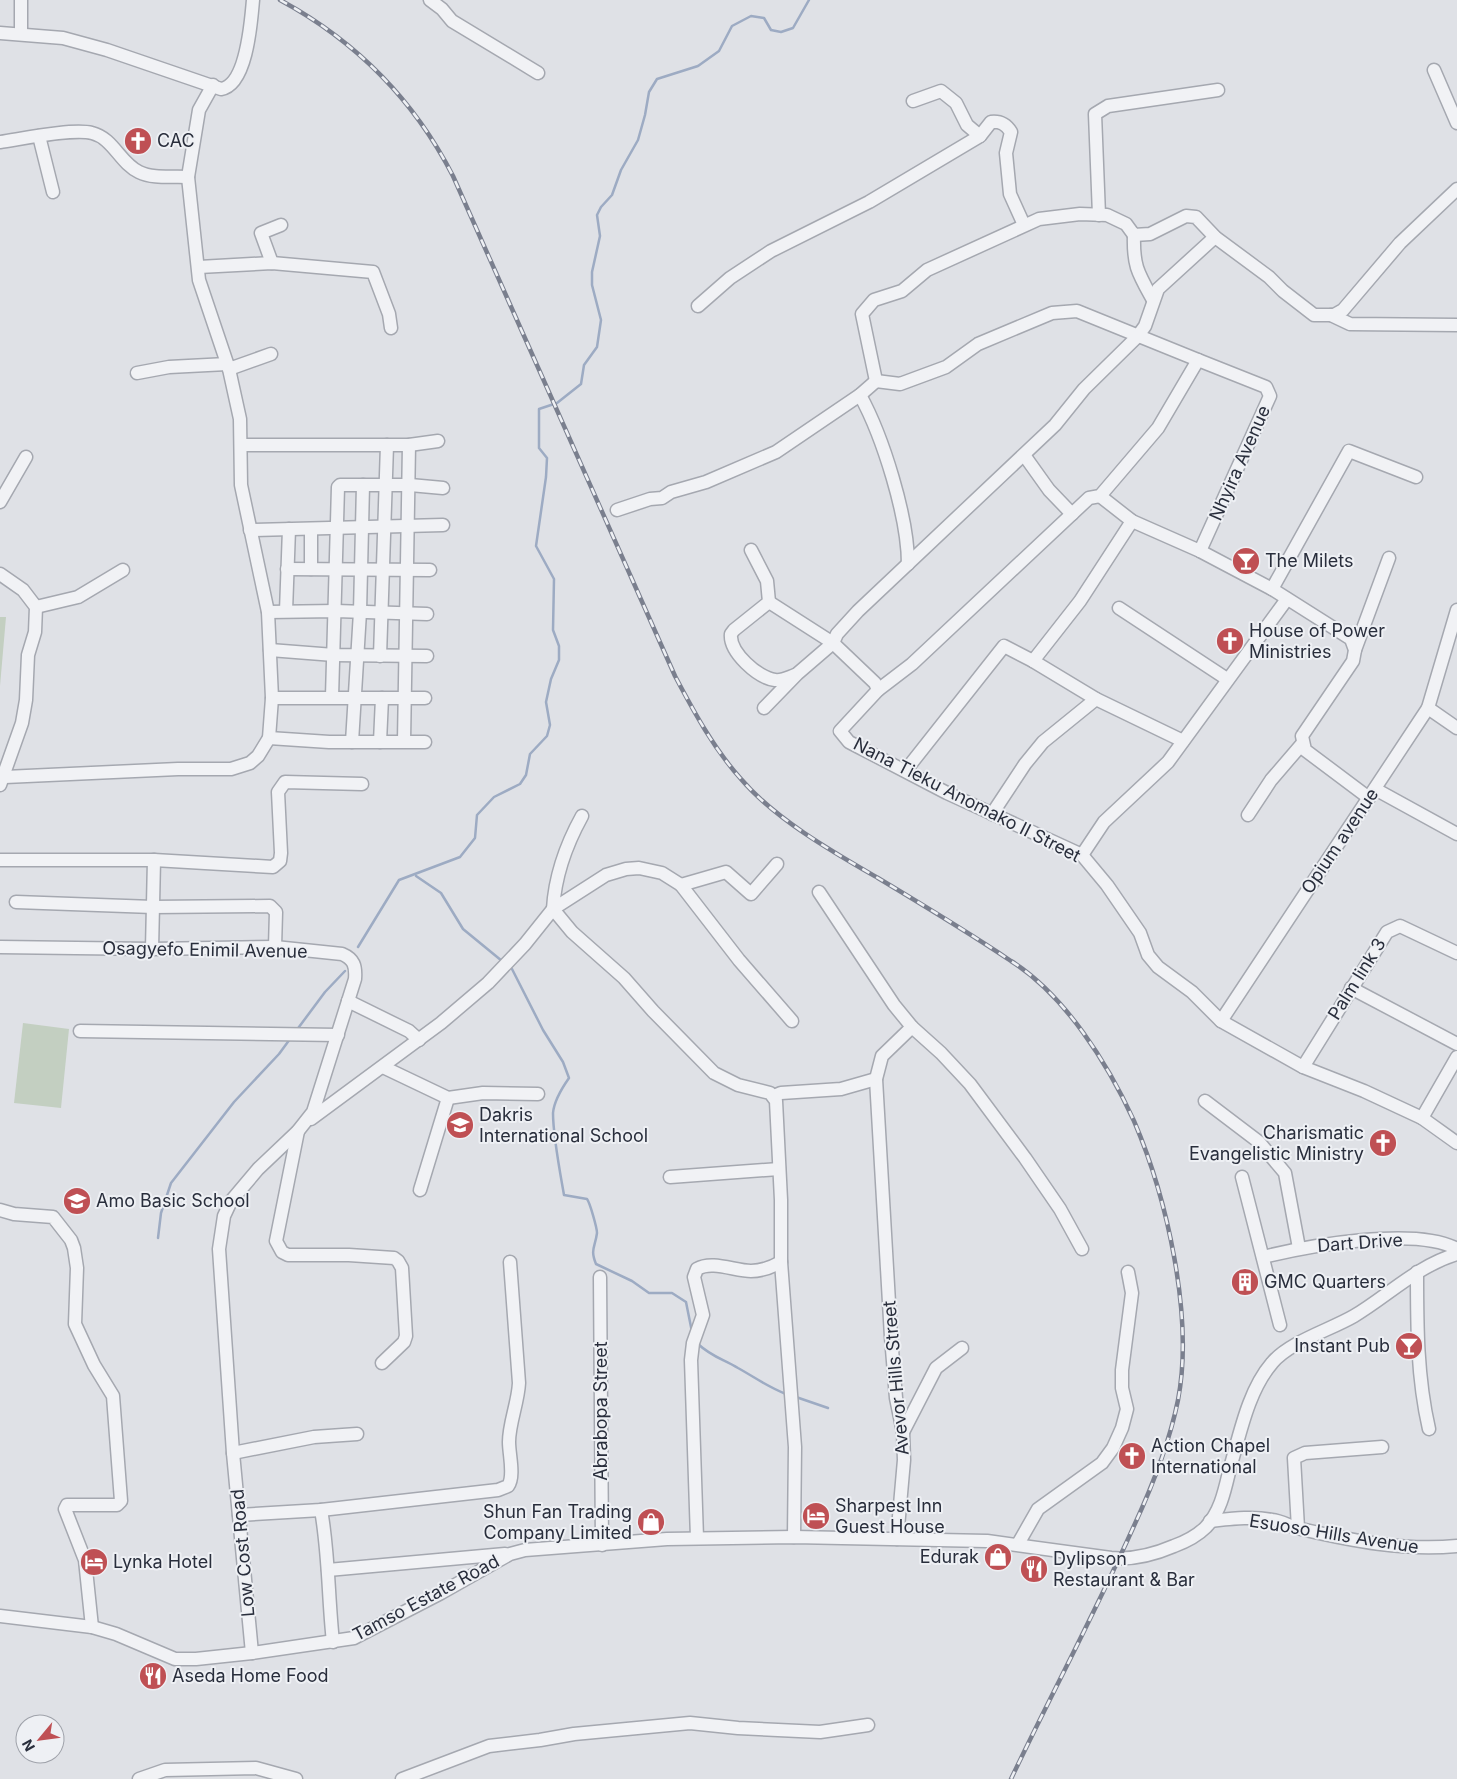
<svg xmlns="http://www.w3.org/2000/svg" width="1457" height="1779" viewBox="0 0 1457 1779" font-family="Inter,sans-serif">
	<style>
		.pitch { fill: #c3cfc1 }
		.lines { fill: none; stroke-linecap: round; stroke-linejoin: round }
		.stream { stroke: #9dabc3; stroke-width: 2.5 }
		.minor-casing { stroke: #a5a8b0; stroke-width: 15 }
		.minor { stroke: #f1f2f5; stroke-width: 12 }
		.rail-casing { stroke: #7a7f8e; stroke-width: 4.5 }
		.rail { stroke: #eef0f4; stroke-width: 2.5; stroke-dasharray: 8; stroke-linecap: butt }
		.labels { text-anchor: middle; stroke-width: 4; stroke-linejoin: round; paint-order: stroke }
		.poi-label { font-size: 18px; fill: #292e3c; stroke: #eef0f4; text-anchor: start }
		.street-label { font-size: 18px; fill: #292e3c; stroke: #eef0f4 }
	</style>
	<rect width="100%" height="100%" fill="#dfe1e6"/>
	<!-- pitch -->
	<g class="pitch">
		<polygon points="0,617 6,617 0,686"/>
		<polygon points="23,1023 69,1029 61,1108 14,1103"/>
	</g>
	<g class="lines">
		<!-- stream -->
		<g class="stream">
			<polyline points="416,876 441,893 463,929 502,961"/>
			<polyline points="358,947 399,880 460,857 475,838 477,815 494,797 520,784 526,775 530,754 547,736 550,725 546,702 551,679 559,660 559,646 553,630 554,579 536,546 546,477 547,458 539,448 539,409 557,403 581,384 584,365 597,347 601,320 592,285 592,272 600,236 597,215 601,207 612,195 621,170 638,140 645,115 649,92 657,79 698,66 719,51 732,26 751,16 764,18 771,30 781,32 793,28 809,0"/>
			<path d="M512,969l31,61 20,32 6,16c-7,10 -15,23 -16,35 0,23 7,59 11,82l23,4c3,4 10,29 10,34 -2,15 -7,16 -1,31l36,17 17,12h23l14,9 6,30"/>
			<polyline points="296,1031 325,992 345,971"/>
			<polyline points="158,1238 161,1213 171,1183 234,1102 279,1054 290,1039"/>
			<path d="M698,1344c14,13 25,15 40,24 18,10 28,18 48,26"/>
			<polyline points="796,1397 828,1408"/>
		</g>
		<defs>
			<g id="minor">
				<polyline points="21,0 21,33"/>
				<polyline points="430,0 442,9 452,21 538,73"/>
				<path d="M0,33l63,5 44,12 114,39c26,-4 30,-67 32,-89"/>
				<polyline points="1434,70 1457,123"/>
				<path d="M913,101l28,-10 15,12 11,22 13,11 11,-14c9,-1 15,2 20,10l-5,21 4,41 14,31"/>
				<polyline points="39,136 53,192"/>
				<path d="M0,142c21,-3 73,-14 92,-9 21,5 28,30 47,39 14,7 33,4 49,5"/>
				<polyline points="1099,215 1095,114 1108,106 1218,90"/>
				<path d="M1134,235c-1,31 4,38 19,65"/>
				<polyline points="272,263 261,233 281,225"/>
				<polyline points="199,267 272,263 373,272 389,314 391,328"/>
				<polyline points="698,306 730,278 771,251 869,202 980,136"/>
				<polyline points="1331,315 1350,324 1457,325"/>
				<polyline points="1198,360 1266,387 1270,396 1200,551"/>
				<polyline points="229,369 271,354"/>
				<polyline points="137,373 169,367 227,364"/>
				<polyline points="876,381 900,384 946,367 978,344 1052,313 1077,311 1198,360 1158,428 1100,496 1089,498 912,664 878,690"/>
				<polyline points="876,381 862,314 874,300 902,291 927,270 1039,219 1080,214 1107,215 1126,224 1134,235 1150,234 1186,216 1196,217 1215,237 1269,277 1283,291 1314,315 1334,315 1343,310 1400,243 1457,189"/>
				<path d="M860,395c23,42 48,122 48,169"/>
				<polyline points="241,445 409,445 438,441"/>
				<polyline points="1024,455 1049,490 1072,514"/>
				<polyline points="1100,496 1132,521 1200,551 1272,589 1351,639 1355,650 1353,661 1302,736 1305,750 1369,798"/>
				<polyline points="0,502 26,457"/>
				<polyline points="617,510 650,499 662,498 671,492 706,482 776,452 860,395 876,381"/>
				<polyline points="311,529 311,569"/>
				<polyline points="250,530 443,525"/>
				<path d="M751,550l16,31 2,21 -35,28 -3,4c-2,18 27,44 44,46 7,1 14,-3 20,-5"/>
				<polyline points="287,569 430,570"/>
				<polyline points="0,574 23,590 36,607 35,632 28,655 26,700 22,723 0,785"/>
				<polyline points="1272,589 1349,451 1416,477"/>
				<polyline points="769,602 833,643 875,683 878,690 840,731 849,742 947,793 1082,855 1107,885 1140,933 1148,955 1158,967 1192,992 1221,1021 1303,1067 1364,1091 1422,1118 1457,1143"/>
				<polyline points="36,607 78,597 123,570"/>
				<polyline points="1119,608 1227,679"/>
				<polyline points="286,611 289,529"/>
				<polyline points="268,612 336,611 427,614"/>
				<polyline points="270,650 334,655 427,656"/>
				<polyline points="1355,650 1389,558"/>
				<polyline points="380,656 387,445"/>
				<polyline points="1033,661 1080,601 1132,521"/>
				<polyline points="332,697 338,487 340,485 410,485 443,488"/>
				<polyline points="272,698 425,698"/>
				<polyline points="764,708 797,674 833,643 837,634 858,611 1055,425 1084,389 1137,337 1145,326 1158,289 1215,237"/>
				<polyline points="1428,708 1457,728"/>
				<polyline points="269,738 329,742 425,742"/>
				<polyline points="404,741 409,445"/>
				<polyline points="352,742 360,612 363,485"/>
				<polyline points="380,742 382,698"/>
				<polyline points="906,770 1004,646 1033,661 1096,699 1183,741"/>
				<polyline points="5,777 178,769 231,769 250,763 258,756 269,738 272,698 268,612 241,485 240,419 229,369 199,280 188,177 199,110 213,85"/>
				<polyline points="1375,789 1457,834"/>
				<polyline points="992,814 1025,764 1043,742 1096,699"/>
				<polyline points="1248,815 1271,780 1302,744"/>
				<path d="M582,816c-16,29 -27,59 -29,93l19,23 52,46 29,33 61,62 24,12 32,8 6,8 5,99v62l14,185 -1,90"/>
				<polyline points="1082,855 1104,822 1168,762 1287,599"/>
				<polyline points="0,860 154,860 273,867 280,861 281,853 278,792 285,782 362,784"/>
				<polyline points="681,885 726,872 751,894 777,864"/>
				<polyline points="819,892 894,1005 912,1027 941,1053 970,1084 1025,1158 1060,1209 1082,1249"/>
				<polyline points="16,902 153,907 270,906 276,912 275,947"/>
				<path d="M0,947l152,2 123,-2 67,7c12,5 14,12 13,25l-42,133 -15,19 -40,38 -27,32 -7,15 -5,33 14,204 19,200"/>
				<polyline points="152,949 154,860"/>
				<polyline points="1351,988 1457,1044"/>
				<polyline points="348,1001 409,1031 419,1040"/>
				<polyline points="1221,1021 1428,708 1457,610"/>
				<polyline points="80,1031 338,1035"/>
				<polyline points="383,1067 448,1098 483,1093 538,1094"/>
				<polyline points="1303,1067 1387,932 1400,926 1457,953"/>
				<polyline points="774,1096 781,1093 841,1089 876,1079"/>
				<polyline points="1205,1101 1259,1142 1285,1173 1299,1248"/>
				<polyline points="1422,1118 1457,1057"/>
				<polyline points="311,1119 441,1023 488,983 525,944 553,909 606,875 626,869 639,868 662,873 681,885 739,960 792,1021"/>
				<polyline points="298,1131 276,1241 282,1252 288,1255 349,1255 394,1258 398,1261 402,1268 406,1336 404,1342 382,1363"/>
				<polyline points="670,1177 779,1169"/>
				<polyline points="1242,1177 1280,1325"/>
				<polyline points="420,1190 448,1098"/>
				<polyline points="0,1210 14,1214 53,1217 71,1240 74,1248 77,1268 75,1324 94,1365 113,1396 121,1501 117,1505 67,1505 65,1509 85,1560 92,1627"/>
				<path d="M1263,1257c45,-11 153,-31 194,-8"/>
				<path d="M1417,1272c0,53 0,105 12,157"/>
				<polyline points="600,1277 602,1545"/>
				<polyline points="903,1432 936,1368 962,1348"/>
				<polyline points="233,1453 314,1437 357,1434"/>
				<path d="M321,1510c8,44 7,87 12,132"/>
				<path d="M239,1515l82,-5 177,-20 10,-4c7,-10 1,-31 1,-44 0,-19 9,-39 10,-59l-9,-121"/>
				<path d="M1210,1521c20,-2 42,-5 62,-1 10,1 19,7 29,9 52,12 103,22 156,17"/>
				<polyline points="1298,1528 1294,1458 1305,1453 1382,1447"/>
				<path d="M697,1538l-6,-178 2,-17 10,-28 -9,-38 3,-8c15,-9 38,2 54,2 11,0 21,-4 30,-9"/>
				<polyline points="897,1539 904,1460 903,1432 896,1398 891,1337 876,1079 882,1056 912,1027"/>
				<polyline points="1018,1544 1038,1509 1102,1463 1113,1448 1122,1428 1127,1409 1122,1388 1122,1370 1132,1293 1128,1272"/>
				<polyline points="328,1570 505,1554"/>
				<path d="M0,1616l92,11 24,7 59,25h21l56,-6 102,-15 87,-45 69,-39 15,-4 142,-11 127,-2 193,4 124,17c22,2 42,-3 63,-12 11,-4 23,-10 32,-19 15,-16 19,-38 24,-59 10,-34 18,-77 42,-105 17,-21 58,-33 82,-47 35,-21 63,-50 103,-62"/>
				<polyline points="139,1779 165,1770 256,1768 296,1779"/>
				<polyline points="402,1779 489,1746 540,1740 574,1734 690,1723 738,1728 820,1732 868,1725"/>
			</g>
		</defs>
		<!-- minor casing -->
		<use href="#minor" class="minor-casing"/>
		<!-- minor -->
		<use href="#minor" class="minor"/>
		<defs>
			<path id="rail" d="M280,0c76,41 134,100 173,176l222,500c19,36 39,73 66,103 34,40 92,73 137,99 45,27 90,54 133,83 54,34 97,103 123,160 33,77 60,196 44,279 -9,45 -26,87 -45,128 -38,85 -82,167 -122,251"/>
		</defs>
		<!-- rail casing -->
		<use href="#rail" class="rail-casing"/>
		<!-- rail -->
		<use href="#rail" class="rail"/>
	</g>
	<!-- icons -->
	<defs>
		<symbol id="church-disc" viewBox="-11 -11 22 22"><circle r="9.5" fill="#bf5054" stroke="#eef0f4"/><path d="M-1.2-6h2.4v3.5h3.3v2.4h-3.3V6h-2.4V-.1h-3.3v-2.4h3.3Z" fill="#fff"/></symbol>
		<symbol id="bar-disc" viewBox="-11 -11 22 22"><circle r="9.5" fill="#bf5054" stroke="#eef0f4"/><path d="M-6-5H6L.8 .8V4.5H3.5V6h-7V4.5H-.8V.8Z" fill="#fff"/></symbol>
		<symbol id="school-disc" viewBox="-11 -11 22 22"><circle r="9.5" fill="#bf5054" stroke="#eef0f4"/><path d="M0-5L7-2L0 1L-7-2ZM-4 1L0 2.5L4 1V4Q0 6-4 4Z" fill="#fff"/></symbol>
		<symbol id="building-disc" viewBox="-11 -11 22 22"><circle r="9.5" fill="#bf5054" stroke="#eef0f4"/><path d="M-4-6H4V6H1V3H-1V6H-4ZM-2.5-4.3h1.7v1.8h-1.7ZM.8-4.3h1.7v1.8H.8ZM-2.5-1h1.7V.8h-1.7ZM.8-1h1.7V.8H.8Z" fill="#fff"/></symbol>
		<symbol id="hotel-disc" viewBox="-11 -11 22 22"><circle r="9.5" fill="#bf5054" stroke="#eef0f4"/><path d="M-6-4.5h1.5V1H6V5H4.5V3h-9V5H-6ZM-4 0a1.8 1.8 0 1 1 3.6 0ZM.5 0V-2.5h3Q6-2.5 6 0Z" fill="#fff"/></symbol>
		<symbol id="shop-disc" viewBox="-11 -11 22 22"><circle r="9.5" fill="#bf5054" stroke="#eef0f4"/><path d="M-5-2.5h2.3a2.7 3.5 0 0 1 5.4 0H5L5.5 6h-11ZM-1.5-2.5h3a1.5 2.3 0 0 0-3 0Z" fill="#fff"/></symbol>
		<symbol id="restaurant-disc" viewBox="-11 -11 22 22"><circle r="9.5" fill="#bf5054" stroke="#eef0f4"/><path d="M-5-6h1v4h1v-4h1v4h1v-4h1v5L-1.5 .5V6h-2V.5L-5-1ZM5-6V6H3V1.5H1.5Q1.5-4 5-6Z" fill="#fff"/></symbol>
	</defs>
	<g fill-rule="evenodd">
		<use href="#church-disc" x="122" y="125" width="32" height="32"/>
		<use href="#bar-disc" x="1230" y="545" width="32" height="32"/>
		<use href="#church-disc" x="1214" y="625" width="32" height="32"/>
		<use href="#school-disc" x="444" y="1109" width="32" height="32"/>
		<use href="#church-disc" x="1367" y="1127" width="32" height="32"/>
		<use href="#school-disc" x="61" y="1185" width="32" height="32"/>
		<use href="#building-disc" x="1229" y="1266" width="32" height="32"/>
		<use href="#bar-disc" x="1393" y="1330" width="32" height="32"/>
		<use href="#church-disc" x="1116" y="1440" width="32" height="32"/>
		<use href="#hotel-disc" x="800" y="1500" width="32" height="32"/>
		<use href="#shop-disc" x="635" y="1506" width="32" height="32"/>
		<use href="#shop-disc" x="982" y="1541" width="32" height="32"/>
		<use href="#hotel-disc" x="78" y="1546" width="32" height="32"/>
		<use href="#restaurant-disc" x="1018" y="1553" width="32" height="32"/>
		<use href="#restaurant-disc" x="137" y="1660" width="32" height="32"/>
	</g>
	<g class="labels">
		<!-- poi labels -->
		<g class="poi-label">
			<text x="157" y="147">CAC</text>
			<text x="1265" y="567">The Milets</text>
			<text x="1249" y="637">House of Power<tspan x="1249" dy="21">Ministries</tspan></text>
			<text x="479" y="1121">Dakris<tspan x="479" dy="21">International School</tspan></text>
			<text x="1364" y="1139" text-anchor="end">Charismatic<tspan x="1364" dy="21">Evangelistic Ministry</tspan></text>
			<text x="96" y="1207">Amo Basic School</text>
			<text x="1264" y="1288">GMC Quarters</text>
			<text x="1390" y="1352" text-anchor="end">Instant Pub</text>
			<text x="1151" y="1452">Action Chapel<tspan x="1151" dy="21">International</tspan></text>
			<text x="835" y="1512">Sharpest Inn<tspan x="835" dy="21">Guest House</tspan></text>
			<text x="632" y="1518" text-anchor="end">Shun Fan Trading<tspan x="632" dy="21">Company Limited</tspan></text>
			<text x="979" y="1563" text-anchor="end">Edurak</text>
			<text x="1053" y="1565">Dylipson<tspan x="1053" dy="21">Restaurant &amp; Bar</tspan></text>
			<text x="113" y="1568">Lynka Hotel</text>
			<text x="172" y="1682">Aseda Home Food</text>
		</g>
		<!-- street labels -->
		<g class="street-label">
			<text transform="translate(1240 463) rotate(-66)" y="6">Nhyira Avenue</text>
			<text transform="translate(967 800) rotate(27)" y="6">Nana Tieku Anomako II Street</text>
			<text transform="translate(1340 841) rotate(-56)" y="6">Opium avenue</text>
			<text transform="translate(205 950) rotate(1)" y="6">Osagyefo Enimil Avenue</text>
			<text transform="translate(1357 979) rotate(-58)" y="6">Palm link 3</text>
			<text transform="translate(1360 1243) rotate(-4)" y="6">Dart Drive</text>
			<text transform="translate(896 1378) rotate(-95)" y="6">Avevor Hills Street</text>
			<text transform="translate(601 1411) rotate(-90)" y="6">Abrabopa Street</text>
			<text transform="translate(1334 1534) rotate(9)" y="6">Esuoso Hills Avenue</text>
			<text transform="translate(243 1553) rotate(-95)" y="6">Low Cost Road</text>
			<text transform="translate(426 1598) rotate(-28)" y="6">Tamso Estate Road</text>
		</g>
	</g>
	<!-- north arrow -->
	<g transform="translate(40 1739) rotate(241)"><circle r="24" fill="#eef0f4" stroke="#9fa2aa"/>
	<path d="M0-4L9 19L0 12L-9 19Z" fill="#bf5054"/>
	<text y="-8" font-size="14" font-weight="bold" text-anchor="middle" fill="#292e3c">N</text>
	</g>
</svg>
